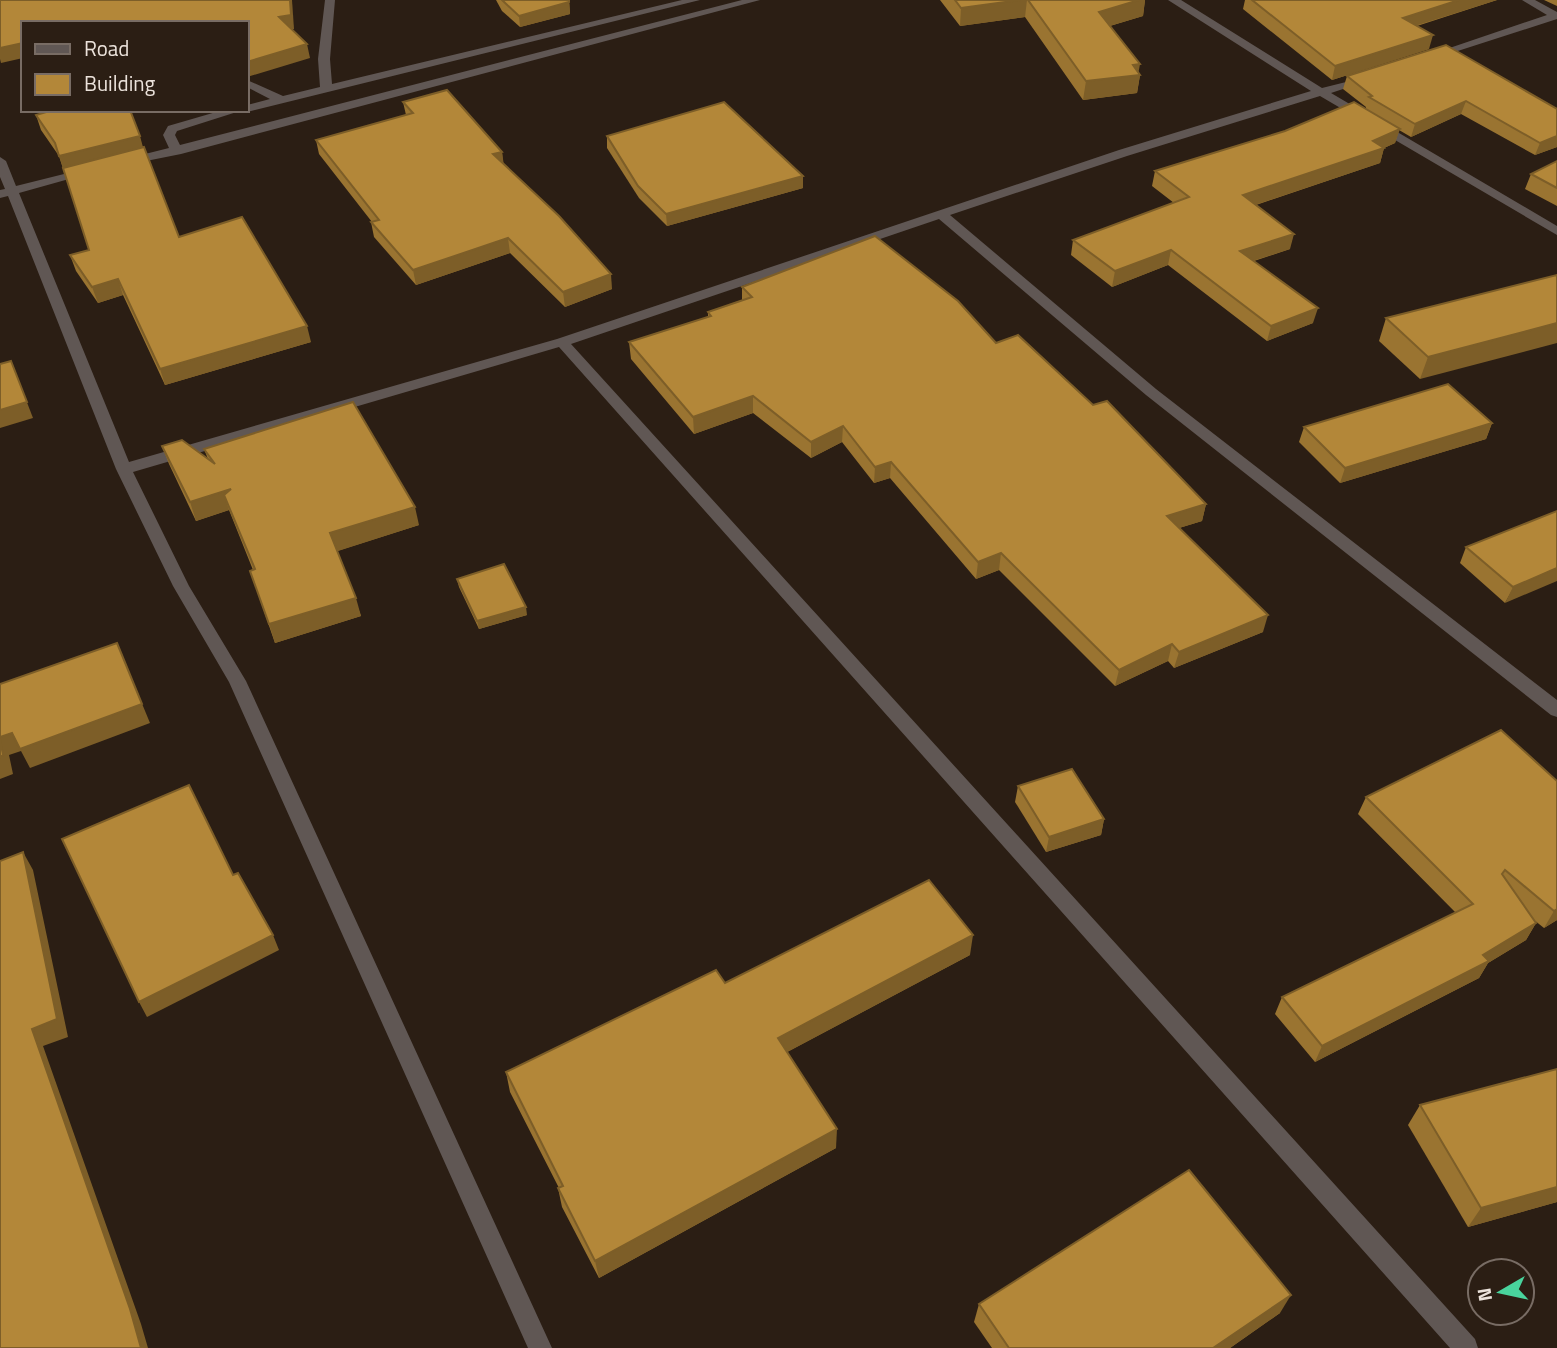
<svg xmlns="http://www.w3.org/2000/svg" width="1557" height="1348" viewBox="0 0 1557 1348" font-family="'Titillium Web',sans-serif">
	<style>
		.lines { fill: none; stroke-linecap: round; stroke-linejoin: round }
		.minor { fill: #605754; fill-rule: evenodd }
		.wall { fill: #9a7431 }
		.shaded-wall { fill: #7d5e28 }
		.building { fill: #b38739; stroke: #7d5e28; stroke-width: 2 }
	</style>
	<rect width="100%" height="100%" fill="#2b1e14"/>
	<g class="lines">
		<!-- minor -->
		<g class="minor">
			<polygon points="325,0 335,0 330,59 332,84 682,0 700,0 247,112 243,110 177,131 175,135 180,145 742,0 760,0 181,154 121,166 121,160 169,148 163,135 168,126 223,110 247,110 247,105 270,99 247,87 247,80 283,96 320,87 318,59"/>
			<polygon points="1168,0 1181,0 1322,88 1370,76 1370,80 1331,93 1557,226 1557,235 1320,96 1127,156 950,215 1156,389 1557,700 1557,717 1551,715 1146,395 939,219 571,344 1475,1339 1478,1348 1450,1348 559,347 133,472 189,586 246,681 552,1348 528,1348 229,682 173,586 116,469 8,196 0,198 0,190 5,189 0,177 0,157 6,161 16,186 88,168 94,172 19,193 129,462 557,339 1119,150 1311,91"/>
			<polygon points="1522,0 1535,0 1557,12 1557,19 1436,58 1426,56 1547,15"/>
		</g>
	</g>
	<!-- wall -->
	<g class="wall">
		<polygon points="496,0 569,0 570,14 520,27 502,11"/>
		<polygon points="940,0 1145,0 1143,16 1110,26 1140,75 1137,93 1083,100 1025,17 960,26"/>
		<polygon points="1245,0 1497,0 1417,26 1429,49 1332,80 1243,9"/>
		<polygon points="1544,0 1557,0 1557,6"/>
		<polygon points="1347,76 1557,109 1557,147 1535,155 1461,114 1411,137 1399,130 1395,143 1384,148 1380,163 1256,205 1290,249 1254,261 1313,323 1267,341 1168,265 1112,287 1071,255 1073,240 1174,203 1152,186 1155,171 1366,109 1366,107 1343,89"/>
		<polygon points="403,102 502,152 503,164 612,289 565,307 510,253 416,285 374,237 371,222 372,222 319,154 316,140 406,115"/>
		<polygon points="36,115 143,147 179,237 311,342 165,385 123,295 98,303 76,271 70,255 89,250 59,156 41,130"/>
		<polygon points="607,136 803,188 667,226 639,198 607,148"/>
		<polygon points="1557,161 1557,206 1525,189 1531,174"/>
		<polygon points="1557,275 1420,379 1379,341 1386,318"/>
		<polygon points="742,287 996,343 1093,405 1206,504 1202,521 1179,528 1263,632 1174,668 1168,661 1115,686 999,570 976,579 890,478 874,483 842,442 811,458 753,413 694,434 631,359 629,342 708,317 708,312 742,300"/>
		<polygon points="1492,423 1486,439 1340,483 1299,442 1304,427"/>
		<polygon points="162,446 208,459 204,449 419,525 337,551 361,616 275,643 250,571 253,570 229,510 196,521 169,464"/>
		<polygon points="1557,511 1505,603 1460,563 1466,547"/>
		<polygon points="457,579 527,615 479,629 459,587"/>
		<polygon points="1501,730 1557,920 1544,928 1534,920 1536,923 1526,940 1488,963 1479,978 1315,1062 1275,1014 1282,997 1456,913 1358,814 1366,797"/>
		<polygon points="1018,786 1104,819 1101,835 1046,852 1015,802"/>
		<polygon points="970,955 787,1052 836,1148 599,1278 562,1207 558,1188 559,1188 510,1092 506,1072 725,983"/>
		<polygon points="1420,1105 1557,1202 1468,1227 1408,1125"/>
		<polygon points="979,1304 1280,1313 1230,1348 992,1348 974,1322"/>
	</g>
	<!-- shaded-wall -->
	<g class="shaded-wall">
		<polygon points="290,0 292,0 294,29 282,31 279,17"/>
		<polygon points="569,0 570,14 520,27 519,16"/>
		<polygon points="1020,0 1027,0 1025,17 960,26 961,8"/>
		<polygon points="1139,0 1145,0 1143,16 1096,30 1099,12"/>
		<polygon points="1459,0 1497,0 1399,31 1403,18"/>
		<polygon points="1433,35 1429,49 1332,80 1335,66"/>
		<polygon points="23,43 23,58 1,63 0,59 0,48"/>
		<polygon points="307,44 310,58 247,77 247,62"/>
		<polygon points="1140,64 1138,75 1140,75 1137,93 1083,100 1086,81 1133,65"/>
		<polygon points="1466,101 1461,114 1411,137 1415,124"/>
		<polygon points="1400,129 1395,143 1384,148 1380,163 1240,210 1243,195"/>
		<polygon points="140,136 144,151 64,171 59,156"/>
		<polygon points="1557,136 1557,147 1535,155 1540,143"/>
		<polygon points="502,152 504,166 493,154"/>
		<polygon points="803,176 803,188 667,226 666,214"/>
		<polygon points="1294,234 1290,249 1237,266 1240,251"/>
		<polygon points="508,238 510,253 416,285 413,270"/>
		<polygon points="1171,250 1168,265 1112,287 1115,271"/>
		<polygon points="611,274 612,289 565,307 563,292"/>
		<polygon points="118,279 123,295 98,303 92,287"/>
		<polygon points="1318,308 1313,323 1267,341 1271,326"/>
		<polygon points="1557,323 1557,343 1420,379 1428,357"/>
		<polygon points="307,326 311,342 165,385 160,369"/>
		<polygon points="11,361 33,418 0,428 0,410"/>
		<polygon points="753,396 753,413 694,434 693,417"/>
		<polygon points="1492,423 1486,439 1340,483 1345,468"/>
		<polygon points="843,426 842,442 811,458 811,442"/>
		<polygon points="891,462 890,478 874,483 875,467"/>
		<polygon points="231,489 224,495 229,510 196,521 190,502"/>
		<polygon points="1206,504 1202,521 1163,533 1167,516"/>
		<polygon points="415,507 419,525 335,552 330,533"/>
		<polygon points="1001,553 999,570 976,579 978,562"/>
		<polygon points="1557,568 1557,581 1505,603 1513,587"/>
		<polygon points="356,598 361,616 275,643 269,624"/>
		<polygon points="526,607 527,615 479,629 477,621"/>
		<polygon points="1268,615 1263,632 1174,668 1179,652"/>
		<polygon points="117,643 150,723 30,768 21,751 9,755 13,774 0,779 0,737"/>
		<polygon points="1172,644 1168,661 1115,686 1119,670"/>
		<polygon points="1104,819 1101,835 1046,852 1049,837"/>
		<polygon points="23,852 33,870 68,1037 43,1046 141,1324 148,1348 141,1348 32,1029"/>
		<polygon points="1557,909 1557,920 1544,928 1554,911"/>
		<polygon points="1536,923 1526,940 1488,963 1479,978 1315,1062 1322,1046 1483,955"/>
		<polygon points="273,935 279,950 147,1017 139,1002"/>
		<polygon points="973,935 970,955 778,1057 778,1038"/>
		<polygon points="837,1129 836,1148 599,1278 595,1261"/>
		<polygon points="1557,1187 1557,1202 1468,1227 1481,1208"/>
		<polygon points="1291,1295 1280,1313 1230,1348 1213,1348"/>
	</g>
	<!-- building -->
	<g class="building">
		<polygon points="0,0 290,0 291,15 279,17 307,44 247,62 247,23 23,23 23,43 0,48"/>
		<polygon points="502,0 569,0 569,2 519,16"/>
		<polygon points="955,0 1020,0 961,8"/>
		<polygon points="1028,0 1139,0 1099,12 1140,64 1133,65 1140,75 1086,81"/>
		<polygon points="1252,0 1459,0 1403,18 1433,35 1335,66"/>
		<polygon points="1446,45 1557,109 1557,136 1540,143 1466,101 1415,124 1369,97 1372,96 1347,76"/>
		<polygon points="447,90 502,152 493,154 559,216 611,274 563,292 508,238 413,270 371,222 379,220 316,140 413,113 403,102"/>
		<polygon points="724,102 803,176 666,214 638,186 607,136"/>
		<polygon points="1354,102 1400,129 1373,141 1384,148 1243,195 1294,234 1240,251 1318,308 1271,326 1171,250 1115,271 1073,240 1189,197 1155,171 1285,131"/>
		<polygon points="53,110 130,110 140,136 59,156 55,143 36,115"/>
		<polygon points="144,147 179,237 242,217 307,326 160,369 118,279 92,287 70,255 89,250 63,168"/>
		<polygon points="1557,161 1557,188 1531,174"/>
		<polygon points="875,236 958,301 996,343 1018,335 1093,405 1107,401 1206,504 1167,516 1268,615 1179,652 1172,644 1119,670 1001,553 978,562 891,462 875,467 843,426 811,442 753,396 693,417 629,342 711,316 708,312 752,297 742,287"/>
		<polygon points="1557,275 1557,323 1428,357 1386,318"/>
		<polygon points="11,361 27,402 0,410 0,364"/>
		<polygon points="1448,384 1492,423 1345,468 1304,427"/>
		<polygon points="353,402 415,507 330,533 356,598 269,624 250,571 255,569 224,495 231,489 190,502 162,446 182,440 215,464 204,449"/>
		<polygon points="1557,511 1557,568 1513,587 1466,547"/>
		<polygon points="504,564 526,607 477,621 457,579"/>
		<polygon points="117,643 142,704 20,749 12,733 0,737 0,684"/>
		<polygon points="1501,730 1557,781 1557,909 1554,911 1505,870 1502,874 1536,923 1483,955 1489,961 1322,1046 1282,997 1473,904 1366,797"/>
		<polygon points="0,739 3,755 0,757"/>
		<polygon points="1072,769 1104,819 1049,837 1018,786"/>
		<polygon points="189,785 233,875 238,873 273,935 139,1002 62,839"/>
		<polygon points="23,852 57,1019 32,1029 130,1309 141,1348 0,1348 0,861"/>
		<polygon points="929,880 973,935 778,1038 837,1129 595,1261 558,1188 563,1186 506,1072 716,970 725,983"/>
		<polygon points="1557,1069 1557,1187 1481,1208 1420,1105"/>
		<polygon points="1189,1170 1291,1295 1213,1348 1009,1348 979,1304"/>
	</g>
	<!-- legend -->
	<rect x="21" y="21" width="228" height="91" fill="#2b1e14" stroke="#786c64" stroke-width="2"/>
	<rect x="35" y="44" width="35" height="10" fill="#605754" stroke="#786c64" stroke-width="2"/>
	<text x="84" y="56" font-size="21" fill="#ebe2db">Road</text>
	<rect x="35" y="74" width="35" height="21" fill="#b38739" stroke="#786c64" stroke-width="2"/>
	<text x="84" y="91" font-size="21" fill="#ebe2db">Building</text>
	<!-- north arrow -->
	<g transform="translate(1501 1292) rotate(261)"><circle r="33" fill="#2b1e14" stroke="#786c64" stroke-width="2"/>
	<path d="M0-5L12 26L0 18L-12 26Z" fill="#49d49d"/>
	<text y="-10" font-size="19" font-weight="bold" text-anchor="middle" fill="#ebe2db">N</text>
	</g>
</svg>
